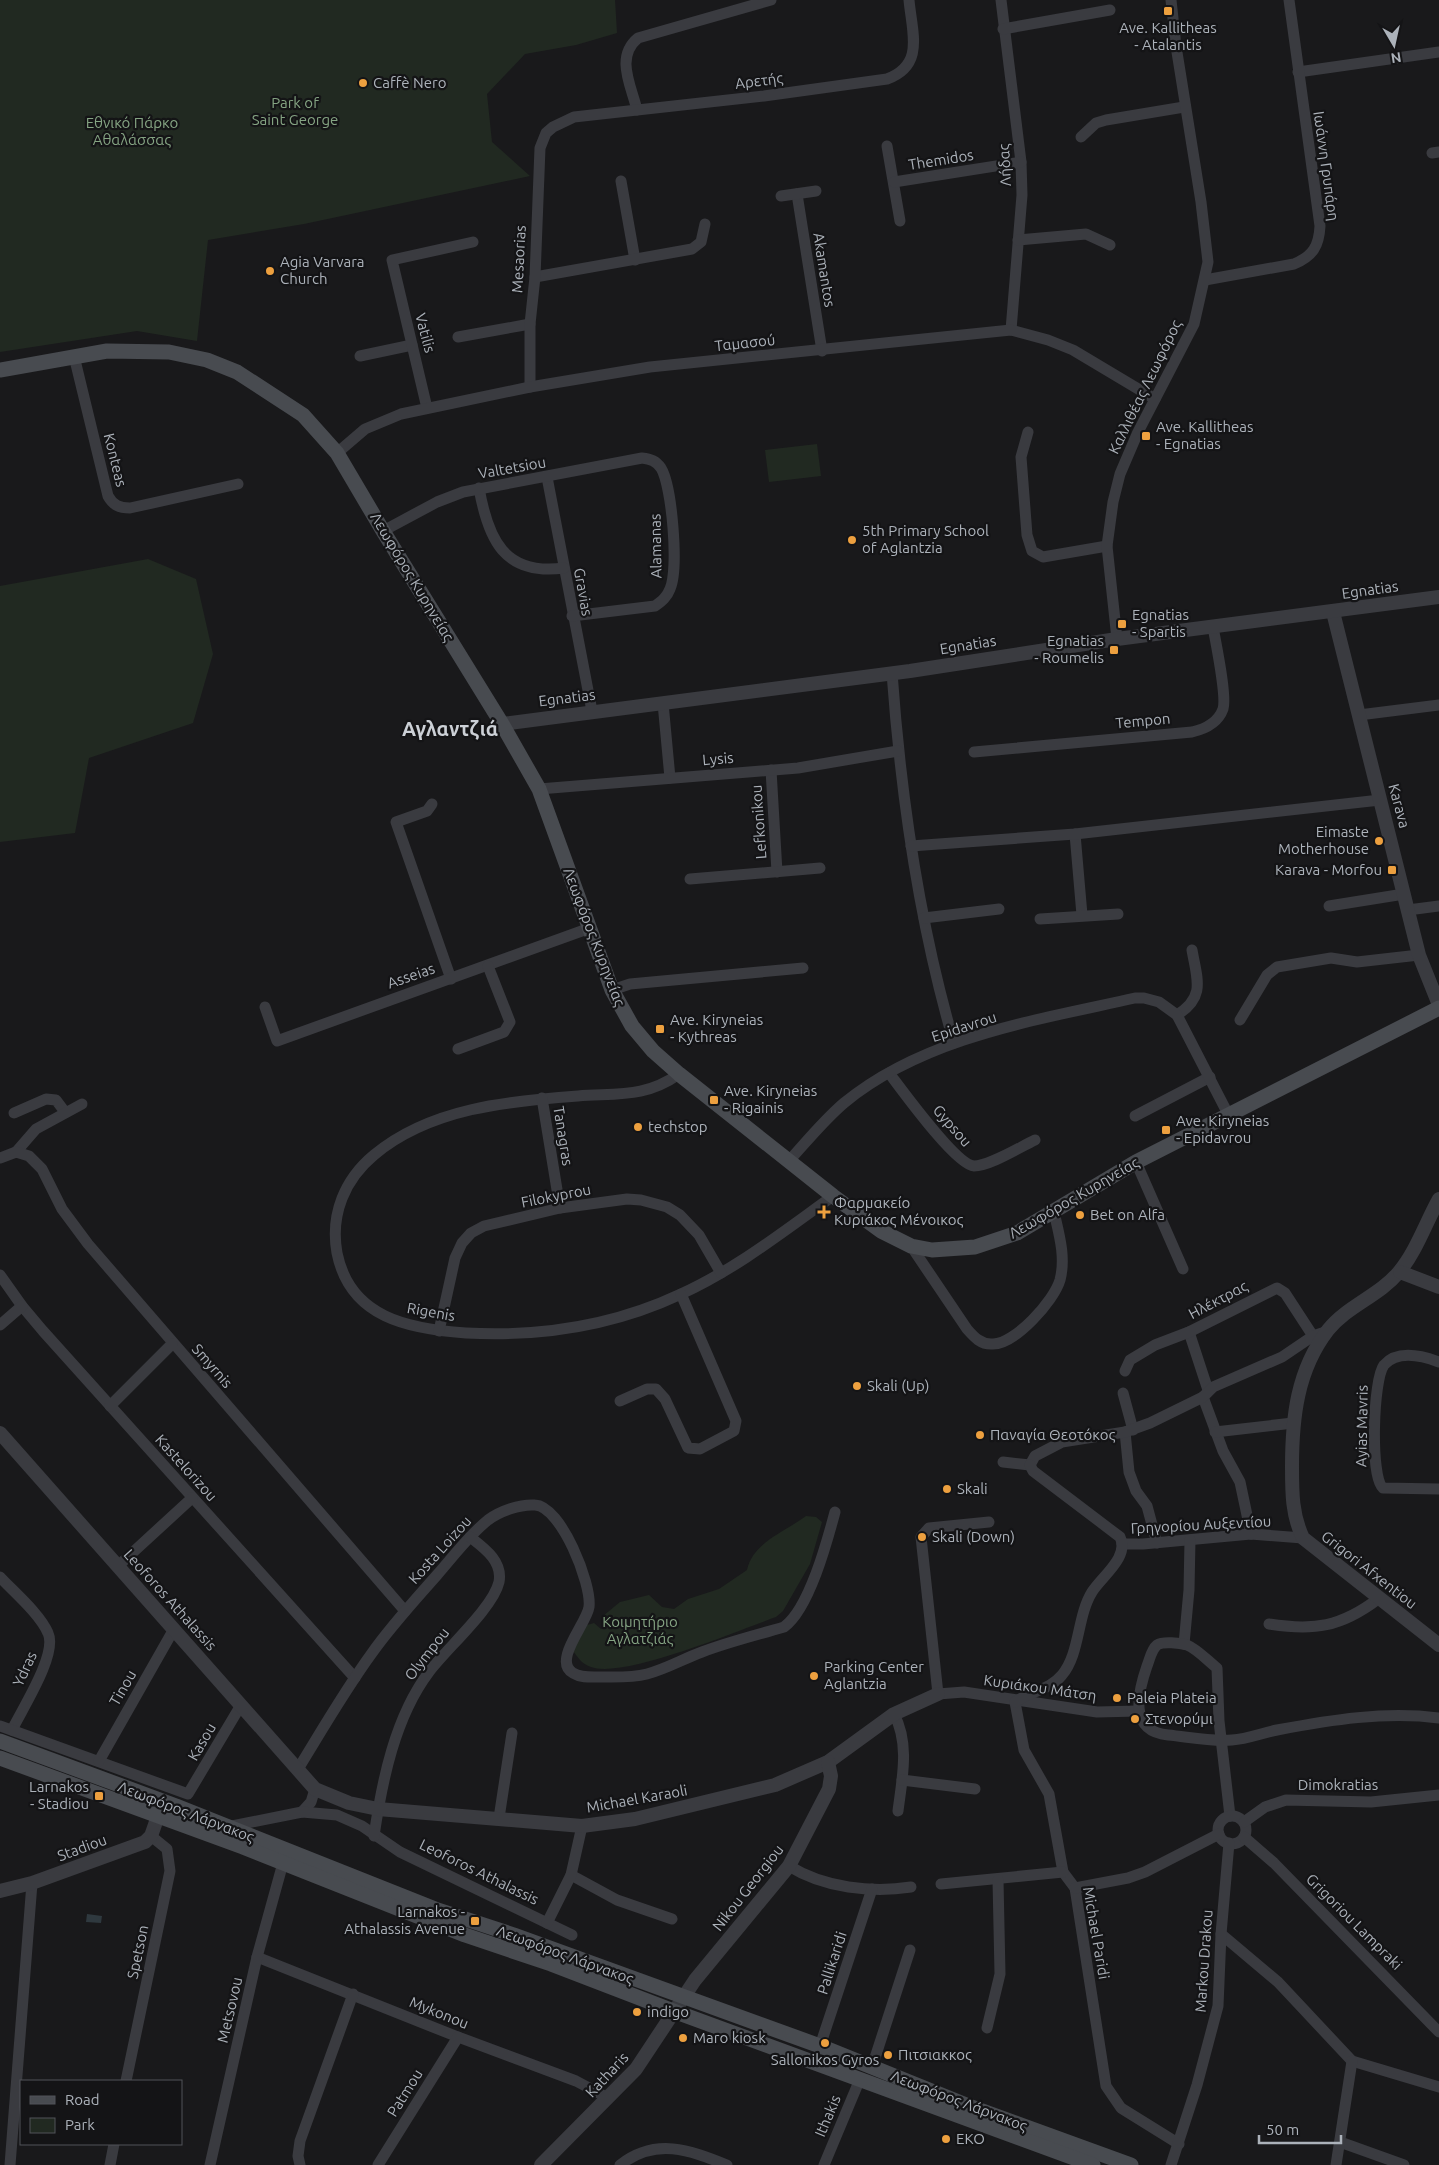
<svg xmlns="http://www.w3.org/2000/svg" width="1439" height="2165" viewBox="0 0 1439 2165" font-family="Ubuntu,sans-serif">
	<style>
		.green { fill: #212921 }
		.water { fill: #2f393f }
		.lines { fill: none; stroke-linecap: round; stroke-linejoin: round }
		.minor { stroke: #3a3b40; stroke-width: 11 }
		.tertiary { stroke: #3a3b40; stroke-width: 14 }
		.secondary { stroke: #484b50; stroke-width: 15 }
		.poi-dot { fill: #eda03f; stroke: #141416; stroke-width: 2 }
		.labels { text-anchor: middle; stroke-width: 4.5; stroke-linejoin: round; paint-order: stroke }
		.poi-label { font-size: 15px; fill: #acb2ba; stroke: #141416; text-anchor: start }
		.street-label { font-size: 15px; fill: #acb2ba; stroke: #141416 }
		.park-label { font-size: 15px; fill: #85a483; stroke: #141416 }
		.district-label { font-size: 20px; font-weight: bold; fill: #ccd0d6; stroke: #141416 }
	</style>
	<rect width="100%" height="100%" fill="#19191b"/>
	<!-- green -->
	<g class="green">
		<polygon points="0,0 615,0 617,33 576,45 525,54 487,94 492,142 530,176 304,224 208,240 197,341 137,331 0,352"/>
		<polygon points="817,444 821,476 769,482 765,450"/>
		<polygon points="148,559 196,579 213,654 193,723 89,758 75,833 0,842 0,586"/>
		<path d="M806,1516l10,1 6,5 -12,42 -27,47 -7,6c-37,13 -153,62 -185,50 -11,-4 -12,-9 -19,-17l15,-25 7,-2 7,6 7,-4 -5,-9 17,-14 29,-7 13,12 12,2 14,-10 31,-10 28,-19c6,-28 38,-38 59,-54z"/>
	</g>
	<!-- water -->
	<polygon class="water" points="87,1914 102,1916 101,1923 86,1922"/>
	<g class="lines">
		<!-- minor -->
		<g class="minor">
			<polyline points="1001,0 1021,162 1022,195 1011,330"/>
			<polyline points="1003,29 1110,10"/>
			<polyline points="1298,72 1439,52"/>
			<path d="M637,110c-6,-25 -22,-53 1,-72l133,-38"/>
			<polyline points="1081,137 1096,123 1106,120 1184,107"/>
			<polyline points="887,146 900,221"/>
			<polyline points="1432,153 1439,152"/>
			<polyline points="621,181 635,260"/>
			<polyline points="894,182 1021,162"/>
			<polyline points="797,194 822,351"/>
			<polyline points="781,196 816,191"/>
			<polyline points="1018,240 1086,234 1110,245"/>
			<polyline points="535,277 692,249 701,242 705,224"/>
			<path d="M1205,280l89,-16c19,-8 25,-18 26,-38l-31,-226"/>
			<polyline points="458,337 530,324"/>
			<path d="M74,356l34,140c5,9 11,12 22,12l108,-24"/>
			<polyline points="360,356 412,345"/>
			<path d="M530,387v-63l5,-47 5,-129 6,-15 7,-6 21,-10 190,-21 123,-17c38,-14 25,-46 22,-79"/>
			<polyline points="427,408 392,260 473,242"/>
			<polyline points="1028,432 1021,457 1027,535 1032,551 1043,557 1107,546"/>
			<polyline points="337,453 365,429 401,414 530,387 650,367 1011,330 1048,340 1073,350 1155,399"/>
			<polyline points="547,477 592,711"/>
			<path d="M479,488c9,51 25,88 85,80"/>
			<path d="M383,531l54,-29 26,-10 179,-34c9,1 14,3 19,10 11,18 18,101 9,121 -3,8 -8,12 -15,17l-83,10"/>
			<polyline points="1117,639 1107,546 1113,502 1120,474 1138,432 1194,324 1208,262 1201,202 1176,46 1171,0"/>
			<path d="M892,673c9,125 27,250 62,370"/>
			<polyline points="663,703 670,778"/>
			<polyline points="1359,715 1439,705"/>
			<path d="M974,752l218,-20c13,-3 26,-9 31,-23 4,-13 -7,-65 -10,-82"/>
			<polyline points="771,770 777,872"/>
			<polyline points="539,789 798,768 898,751"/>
			<polyline points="432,804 427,811 396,822 451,979"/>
			<polyline points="1075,834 1082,915"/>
			<polyline points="911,846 1075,834 1380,800"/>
			<polyline points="690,879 820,868"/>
			<polyline points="1329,906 1404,894"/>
			<polyline points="1408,910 1439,906"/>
			<polyline points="924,918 999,909"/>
			<polyline points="1040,919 1118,914"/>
			<polyline points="612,990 630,984 803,968"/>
			<polyline points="265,1007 277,1041 590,928"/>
			<path d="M1177,1015c29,-18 20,-36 15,-65"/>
			<polyline points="1240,1020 1267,975 1277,967 1331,958 1357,962 1419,955"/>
			<polyline points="458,1049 504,1032 510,1022 488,966"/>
			<path d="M889,1073c13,17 67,92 85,93 16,0 46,-19 61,-26"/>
			<path d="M679,1074c-34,24 -62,19 -101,22 -69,5 -148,12 -204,59 -29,24 -44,59 -37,98 13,65 72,76 129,80 74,4 147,-7 215,-39 55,-25 103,-63 152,-98"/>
			<polyline points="542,1098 560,1208"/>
			<polyline points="14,1113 46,1099 56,1100 65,1112"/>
			<polyline points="1135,1116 1210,1077"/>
			<polyline points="16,1152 36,1129 82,1104"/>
			<polyline points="0,1158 16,1152 29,1156 42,1169 62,1209 88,1244 405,1611"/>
			<path d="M789,1161c18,-20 35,-41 55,-58 80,-66 193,-83 291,-105h9l15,4 18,13 51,99"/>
			<polyline points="1136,1162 1183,1269"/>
			<path d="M911,1246l56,83c7,8 14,16 26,15 22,0 61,-43 67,-64 6,-23 -1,-46 -6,-68"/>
			<polyline points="0,1275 22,1306 43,1331 355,1678"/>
			<polyline points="0,1325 22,1306"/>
			<polyline points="439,1331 455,1258 462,1243 471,1233 484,1226 560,1208 627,1199 641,1200 667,1207 680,1215 699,1235 721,1273"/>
			<polyline points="1189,1332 1208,1390"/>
			<path d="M1439,1362c-16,-6 -41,-13 -55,3 -11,14 -14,112 -1,123l56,1"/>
			<polyline points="1125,1371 1130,1360 1155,1345 1189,1332 1277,1288 1285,1293 1313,1336"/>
			<polyline points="1123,1393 1133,1430"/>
			<polyline points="1203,1397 1223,1451 1240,1482 1251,1534"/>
			<polyline points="620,1401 647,1389 656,1389 665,1399 688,1448 700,1449 734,1431 736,1421 681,1294"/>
			<polyline points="110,1406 172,1344"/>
			<polyline points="1125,1432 1129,1472 1136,1491 1147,1506 1157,1543"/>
			<polyline points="1215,1432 1293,1423"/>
			<polyline points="1003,1462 1030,1465"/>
			<polyline points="1030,1465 1035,1456 1062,1442 1125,1432 1150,1423 1203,1397 1213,1387 1282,1357 1313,1336 1328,1331"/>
			<polyline points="989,1522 929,1528 921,1537 938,1694 964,1692 1097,1712 1138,1711"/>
			<polyline points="1122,1544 1143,1544 1251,1534 1303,1538"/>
			<polyline points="118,1566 192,1498"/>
			<path d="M0,1577c14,15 40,37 48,56 10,21 -26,76 -36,97"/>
			<path d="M1269,1624c45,7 72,3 109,-25"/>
			<polyline points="1184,1644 1189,1590 1190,1540"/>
			<polyline points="1015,1702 1024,1750 1049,1794 1063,1872 1075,1888 1106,2086 1121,2108 1179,2144"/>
			<path d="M1015,1702c15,-11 35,-12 47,-27 18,-21 15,-59 30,-83 9,-15 38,-35 28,-55l-87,-66 -3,-6"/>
			<path d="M894,1714c16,30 8,65 4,97"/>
			<polyline points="0,1726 188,1794 241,1705"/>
			<polyline points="99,1761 174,1629"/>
			<path d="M298,1769c24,-39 47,-79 74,-116 19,-27 43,-53 65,-78 16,-18 31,-39 51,-55 12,-9 32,-16 47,-15 26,1 57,79 54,102 -2,16 -37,54 -16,66 8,5 18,4 27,4 16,0 31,1 47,-3 19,-5 36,-15 55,-22 26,-10 55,-17 82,-25 25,-18 43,-85 51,-115"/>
			<polyline points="902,1780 975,1789"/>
			<polyline points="302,1812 311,1802 315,1789"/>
			<path d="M1230,1816l-11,-95 -2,-53c-9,-7 -20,-19 -30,-23 -7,-2 -24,-4 -30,0 -6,5 -7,14 -10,21 -9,26 -19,65 21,69 21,2 43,7 64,5 15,-1 30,-7 45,-10 53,-10 108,-19 162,-12"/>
			<circle cx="1232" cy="1830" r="14"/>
			<polyline points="499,1818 512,1733"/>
			<polyline points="1244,1822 1265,1807 1286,1800 1371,1802 1439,1795"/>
			<polyline points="227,1827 302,1812 337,1815 362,1826 400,1852 572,1935"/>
			<path d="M374,1836c8,-55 21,-119 55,-164 17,-23 64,-64 70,-90 4,-21 -15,-34 -29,-45"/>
			<polyline points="1244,1837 1274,1863 1439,2032"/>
			<path d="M789,1866c35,22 83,27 122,21"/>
			<polyline points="571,1875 617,1900 672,1919"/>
			<polyline points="941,1884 1063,1872"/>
			<polyline points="1075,1888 1128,1878 1145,1872 1219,1834"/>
			<polyline points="547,1923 571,1875 582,1826"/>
			<polyline points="1221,1934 1278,1982 1352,2061 1439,2087"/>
			<polyline points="257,1957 458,2037 576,2081 608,2098"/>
			<polyline points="987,2028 1000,1974 998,1880"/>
			<polyline points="820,2046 872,1889"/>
			<polyline points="872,2067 910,1950"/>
			<polyline points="126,2081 170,1871 167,1849 151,1836"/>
			<polyline points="1340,2142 1404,2165"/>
			<polyline points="10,2165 32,1883"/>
			<polyline points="110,2165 114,2144"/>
			<polyline points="210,2165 257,1957 283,1863"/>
			<polyline points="300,2165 298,2156 300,2141 353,1994"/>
			<polyline points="378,2165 458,2037"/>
			<path d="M620,2165c36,-28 69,-15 107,0"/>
			<polyline points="824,2165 860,2079"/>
			<polyline points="1171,2165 1197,2085 1218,2006 1221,1934 1229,1843"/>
			<polyline points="1336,2165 1352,2061"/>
		</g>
		<!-- tertiary -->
		<g class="tertiary">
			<polyline points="1333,612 1419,955 1439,1005"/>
			<polyline points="502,724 910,671 1117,639 1439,597"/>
			<path d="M1439,1199c-13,23 -23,53 -40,73 -20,24 -52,34 -71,58 -31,40 -36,88 -36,137 0,26 0,48 11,71l136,107"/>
			<polyline points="1400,1272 1439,1287"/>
			<polyline points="0,1433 315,1789 349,1803 378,1809 582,1826 635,1819 775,1785 828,1762 894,1714 938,1694"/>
			<polyline points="0,1891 32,1883 145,1842 151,1836 158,1816"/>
			<polyline points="541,2165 636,2069 695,1980 789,1866 829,1789 831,1776 828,1762"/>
		</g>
		<!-- secondary -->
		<g class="secondary">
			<polyline points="0,370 107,351 169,352 207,360 237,372 303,415 337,453 383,531 502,724 539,789 612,990 632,1026 653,1051 679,1074 833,1196 881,1231 911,1246 932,1250 975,1247 1017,1233 1136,1162 1439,1008"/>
			<polyline points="0,1741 176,1806 435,1909 514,1935 820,2046 966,2105 1131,2165"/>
			<polyline points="0,1758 243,1847 465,1935 551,1964 676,2012 1093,2165"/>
		</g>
	</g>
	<!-- markers -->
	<g class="poi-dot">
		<rect x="1163" y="6" width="10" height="10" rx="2.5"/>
		<circle cx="363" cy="83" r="5"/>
		<circle cx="270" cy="271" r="5"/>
		<rect x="1141" y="431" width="10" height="10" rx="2.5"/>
		<circle cx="852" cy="540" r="5"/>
		<rect x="1117" y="619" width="10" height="10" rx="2.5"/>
		<rect x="1109" y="645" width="10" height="10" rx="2.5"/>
		<circle cx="1379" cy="841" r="5"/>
		<rect x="1387" y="865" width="10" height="10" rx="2.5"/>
		<rect x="655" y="1024" width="10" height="10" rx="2.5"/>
		<rect x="709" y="1095" width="10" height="10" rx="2.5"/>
		<circle cx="638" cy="1127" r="5"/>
		<rect x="1161" y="1125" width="10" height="10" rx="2.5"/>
		<path d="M821.5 1204.5h5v5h5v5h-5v5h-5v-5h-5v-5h5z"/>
		<circle cx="1080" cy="1215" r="5"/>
		<circle cx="857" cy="1386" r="5"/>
		<circle cx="980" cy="1435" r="5"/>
		<circle cx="947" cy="1489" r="5"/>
		<circle cx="922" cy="1537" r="5"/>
		<circle cx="814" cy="1676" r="5"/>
		<circle cx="1117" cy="1698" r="5"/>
		<circle cx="1135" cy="1719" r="5"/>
		<rect x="94" y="1791" width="10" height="10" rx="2.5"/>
		<rect x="470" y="1916" width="10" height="10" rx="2.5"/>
		<circle cx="637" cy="2012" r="5"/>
		<circle cx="683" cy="2038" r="5"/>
		<circle cx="825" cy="2043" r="5"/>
		<circle cx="888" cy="2055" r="5"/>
		<circle cx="946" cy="2139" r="5"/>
	</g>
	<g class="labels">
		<!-- poi labels -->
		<g class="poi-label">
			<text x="1168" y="33" text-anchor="middle">Ave. Kallitheas<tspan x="1168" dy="17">- Atalantis</tspan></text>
			<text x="373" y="88">Caffè Nero</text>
			<text x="280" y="267">Agia Varvara<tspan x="280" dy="17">Church</tspan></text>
			<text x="1156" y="432">Ave. Kallitheas<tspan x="1156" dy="17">- Egnatias</tspan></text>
			<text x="862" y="536">5th Primary School<tspan x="862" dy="17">of Aglantzia</tspan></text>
			<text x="1132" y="620">Egnatias<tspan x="1132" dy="17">- Spartis</tspan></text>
			<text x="1104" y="646" text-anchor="end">Egnatias<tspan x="1104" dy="17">- Roumelis</tspan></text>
			<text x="1369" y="837" text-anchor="end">Eimaste<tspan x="1369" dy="17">Motherhouse</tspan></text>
			<text x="1382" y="875" text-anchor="end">Karava - Morfou</text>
			<text x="670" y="1025">Ave. Kiryneias<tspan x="670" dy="17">- Kythreas</tspan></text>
			<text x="724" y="1096">Ave. Kiryneias<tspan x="724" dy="17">- Rigainis</tspan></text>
			<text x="1176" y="1126">Ave. Kiryneias<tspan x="1176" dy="17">- Epidavrou</tspan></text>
			<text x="648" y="1132">techstop</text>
			<text x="834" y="1208">Φαρμακείο<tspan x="834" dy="17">Κυριάκος Μένοικος</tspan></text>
			<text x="1090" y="1220">Bet on Alfa</text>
			<text x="867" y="1391">Skali (Up)</text>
			<text x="990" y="1440">Παναγία Θεοτόκος</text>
			<text x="957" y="1494">Skali</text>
			<text x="932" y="1542">Skali (Down)</text>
			<text x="824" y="1672">Parking Center<tspan x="824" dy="17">Aglantzia</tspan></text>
			<text x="1127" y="1703">Paleia Plateia</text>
			<text x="1145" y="1724">Στενορύμι</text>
			<text x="89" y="1792" text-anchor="end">Larnakos<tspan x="89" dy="17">- Stadiou</tspan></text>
			<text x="465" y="1917" text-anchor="end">Larnakos -<tspan x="465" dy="17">Athalassis Avenue</tspan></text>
			<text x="647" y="2017">indigo</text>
			<text x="693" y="2043">Maro kiosk</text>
			<text x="898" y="2060">Πιτσιακκος</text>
			<text x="825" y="2065" text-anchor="middle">Sallonikos Gyros</text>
			<text x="956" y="2144">EKO</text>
		</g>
		<!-- street labels -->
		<g class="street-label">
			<text transform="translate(759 81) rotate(-7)" y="5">Αρετής</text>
			<text transform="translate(941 160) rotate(-9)" y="5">Themidos</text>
			<text transform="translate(1005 165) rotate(-93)" y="5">Λήδας</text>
			<text transform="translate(1326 166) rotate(82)" y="5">Ιωάννη Γρυπάρη</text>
			<text transform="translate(519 259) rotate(-87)" y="5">Mesaorias</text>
			<text transform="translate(824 270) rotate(81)" y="5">Akamantos</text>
			<text transform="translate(425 333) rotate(75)" y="5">Vatilis</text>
			<text transform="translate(745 343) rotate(-6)" y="5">Ταμασού</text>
			<text transform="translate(1145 387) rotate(-64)" y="5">Καλλιθέας Λεωφόρος</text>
			<text transform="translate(115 460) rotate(76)" y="5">Konteas</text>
			<text transform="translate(512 468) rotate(-10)" y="5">Valtetsiou</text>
			<text transform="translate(656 546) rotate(-91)" y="5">Alamanas</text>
			<text transform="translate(412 577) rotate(59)" y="5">Λεωφόρος Κυρηνείας</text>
			<text transform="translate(1370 590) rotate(-8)" y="5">Egnatias</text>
			<text transform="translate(583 592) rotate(80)" y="5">Gravias</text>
			<text transform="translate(968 645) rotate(-9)" y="5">Egnatias</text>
			<text transform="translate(567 698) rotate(-7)" y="5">Egnatias</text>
			<text transform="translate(1143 721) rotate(-5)" y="5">Tempon</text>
			<text transform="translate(718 759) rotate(-5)" y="5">Lysis</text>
			<text transform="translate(1399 806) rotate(75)" y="5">Karava</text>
			<text transform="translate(759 822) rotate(-94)" y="5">Lefkonikou</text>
			<text transform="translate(594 937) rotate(69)" y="5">Λεωφόρος Κυρηνείας</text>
			<text transform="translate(411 976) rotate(-19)" y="5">Asseias</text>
			<text transform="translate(964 1027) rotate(-18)" y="5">Epidavrou</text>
			<text transform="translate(952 1126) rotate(49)" y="5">Gypsou</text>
			<text transform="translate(563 1136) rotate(81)" y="5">Tanagras</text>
			<text transform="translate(556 1196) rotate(-11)" y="5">Filokyprou</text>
			<text transform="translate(1074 1198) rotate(-30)" y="5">Λεωφόρος Κυρηνείας</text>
			<text transform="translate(1218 1300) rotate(-28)" y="5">Ηλέκτρας</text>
			<text transform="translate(431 1312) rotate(10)" y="5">Rigenis</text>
			<text transform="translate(212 1366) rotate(49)" y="5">Smyrnis</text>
			<text transform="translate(1362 1426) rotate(-89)" y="5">Ayias Mavris</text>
			<text transform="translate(186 1468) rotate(48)" y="5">Kastelorizou</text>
			<text transform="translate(1201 1525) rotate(-3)" y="5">Γρηγορίου Αυξεντίου</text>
			<text transform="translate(440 1550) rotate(-48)" y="5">Kosta Loizou</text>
			<text transform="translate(1369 1570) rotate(38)" y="5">Grigori Afxentiou</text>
			<text transform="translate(170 1600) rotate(48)" y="5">Leoforos Athalassis</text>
			<text transform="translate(427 1654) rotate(-52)" y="5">Olympou</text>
			<text transform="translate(25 1669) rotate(-65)" y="5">Ydras</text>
			<text transform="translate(123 1688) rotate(-60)" y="5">Tinou</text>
			<text transform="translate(1040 1688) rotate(8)" y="5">Κυριάκου Μάτση</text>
			<text transform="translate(202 1742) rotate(-60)" y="5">Kasou</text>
			<text x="1338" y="1790">Dimokratias</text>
			<text transform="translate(637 1799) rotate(-10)" y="5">Michael Karaoli</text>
			<text transform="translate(186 1812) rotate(21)" y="5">Λεωφόρος Λάρνακος</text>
			<text transform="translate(82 1848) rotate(-20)" y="5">Stadiou</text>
			<text transform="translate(479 1872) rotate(26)" y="5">Leoforos Athalassis</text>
			<text transform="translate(748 1888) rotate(-52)" y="5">Nikou Georgiou</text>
			<text transform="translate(1354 1922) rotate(45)" y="5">Grigoriou Lampraki</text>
			<text transform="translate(1096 1933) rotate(80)" y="5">Michael Paridi</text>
			<text transform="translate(138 1952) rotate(-78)" y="5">Spetson</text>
			<text transform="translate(565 1955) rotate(20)" y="5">Λεωφόρος Λάρνακος</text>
			<text transform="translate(1204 1961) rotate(-86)" y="5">Markou Drakou</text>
			<text transform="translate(832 1963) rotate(-72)" y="5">Pallikaridi</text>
			<text transform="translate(230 2010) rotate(-77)" y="5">Metsovou</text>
			<text transform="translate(439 2013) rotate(22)" y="5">Mykonou</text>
			<text transform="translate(607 2075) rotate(-47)" y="5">Katharis</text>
			<text transform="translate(405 2093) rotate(-58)" y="5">Patmou</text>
			<text transform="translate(959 2101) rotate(21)" y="5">Λεωφόρος Λάρνακος</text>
			<text transform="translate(828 2116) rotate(-67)" y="5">Ithakis</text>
		</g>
		<!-- park labels -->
		<g class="park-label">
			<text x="295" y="108">Park of<tspan x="295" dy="17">Saint George</tspan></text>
			<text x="132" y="128">Εθνικό Πάρκο<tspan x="132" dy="17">Αθαλάσσας</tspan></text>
			<text x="640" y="1627">Κοιμητήριο<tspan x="640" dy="17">Αγλατζιάς</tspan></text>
		</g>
		<!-- district labels -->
		<g class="district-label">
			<text x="450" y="736">Αγλαντζιά</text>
		</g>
	</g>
	<!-- legend -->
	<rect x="20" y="2080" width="162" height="65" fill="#141416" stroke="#515358"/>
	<rect x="30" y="2096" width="25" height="8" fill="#484b50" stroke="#515358"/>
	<text x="65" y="2105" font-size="15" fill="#acb2ba">Road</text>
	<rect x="30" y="2118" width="25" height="15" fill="#212921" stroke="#515358"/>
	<text x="65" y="2130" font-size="15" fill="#acb2ba">Park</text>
	<!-- north arrow -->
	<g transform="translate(1394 45) rotate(171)" stroke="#141416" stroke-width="4" paint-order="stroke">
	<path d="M0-4L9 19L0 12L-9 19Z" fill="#acb2ba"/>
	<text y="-8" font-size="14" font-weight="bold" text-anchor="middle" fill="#acb2ba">N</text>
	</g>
	<!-- scale -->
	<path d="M1259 2135v8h82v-8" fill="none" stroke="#acb2ba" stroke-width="2.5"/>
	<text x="1266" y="2135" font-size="15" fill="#acb2ba" stroke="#141416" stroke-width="4" paint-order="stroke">50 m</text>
</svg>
